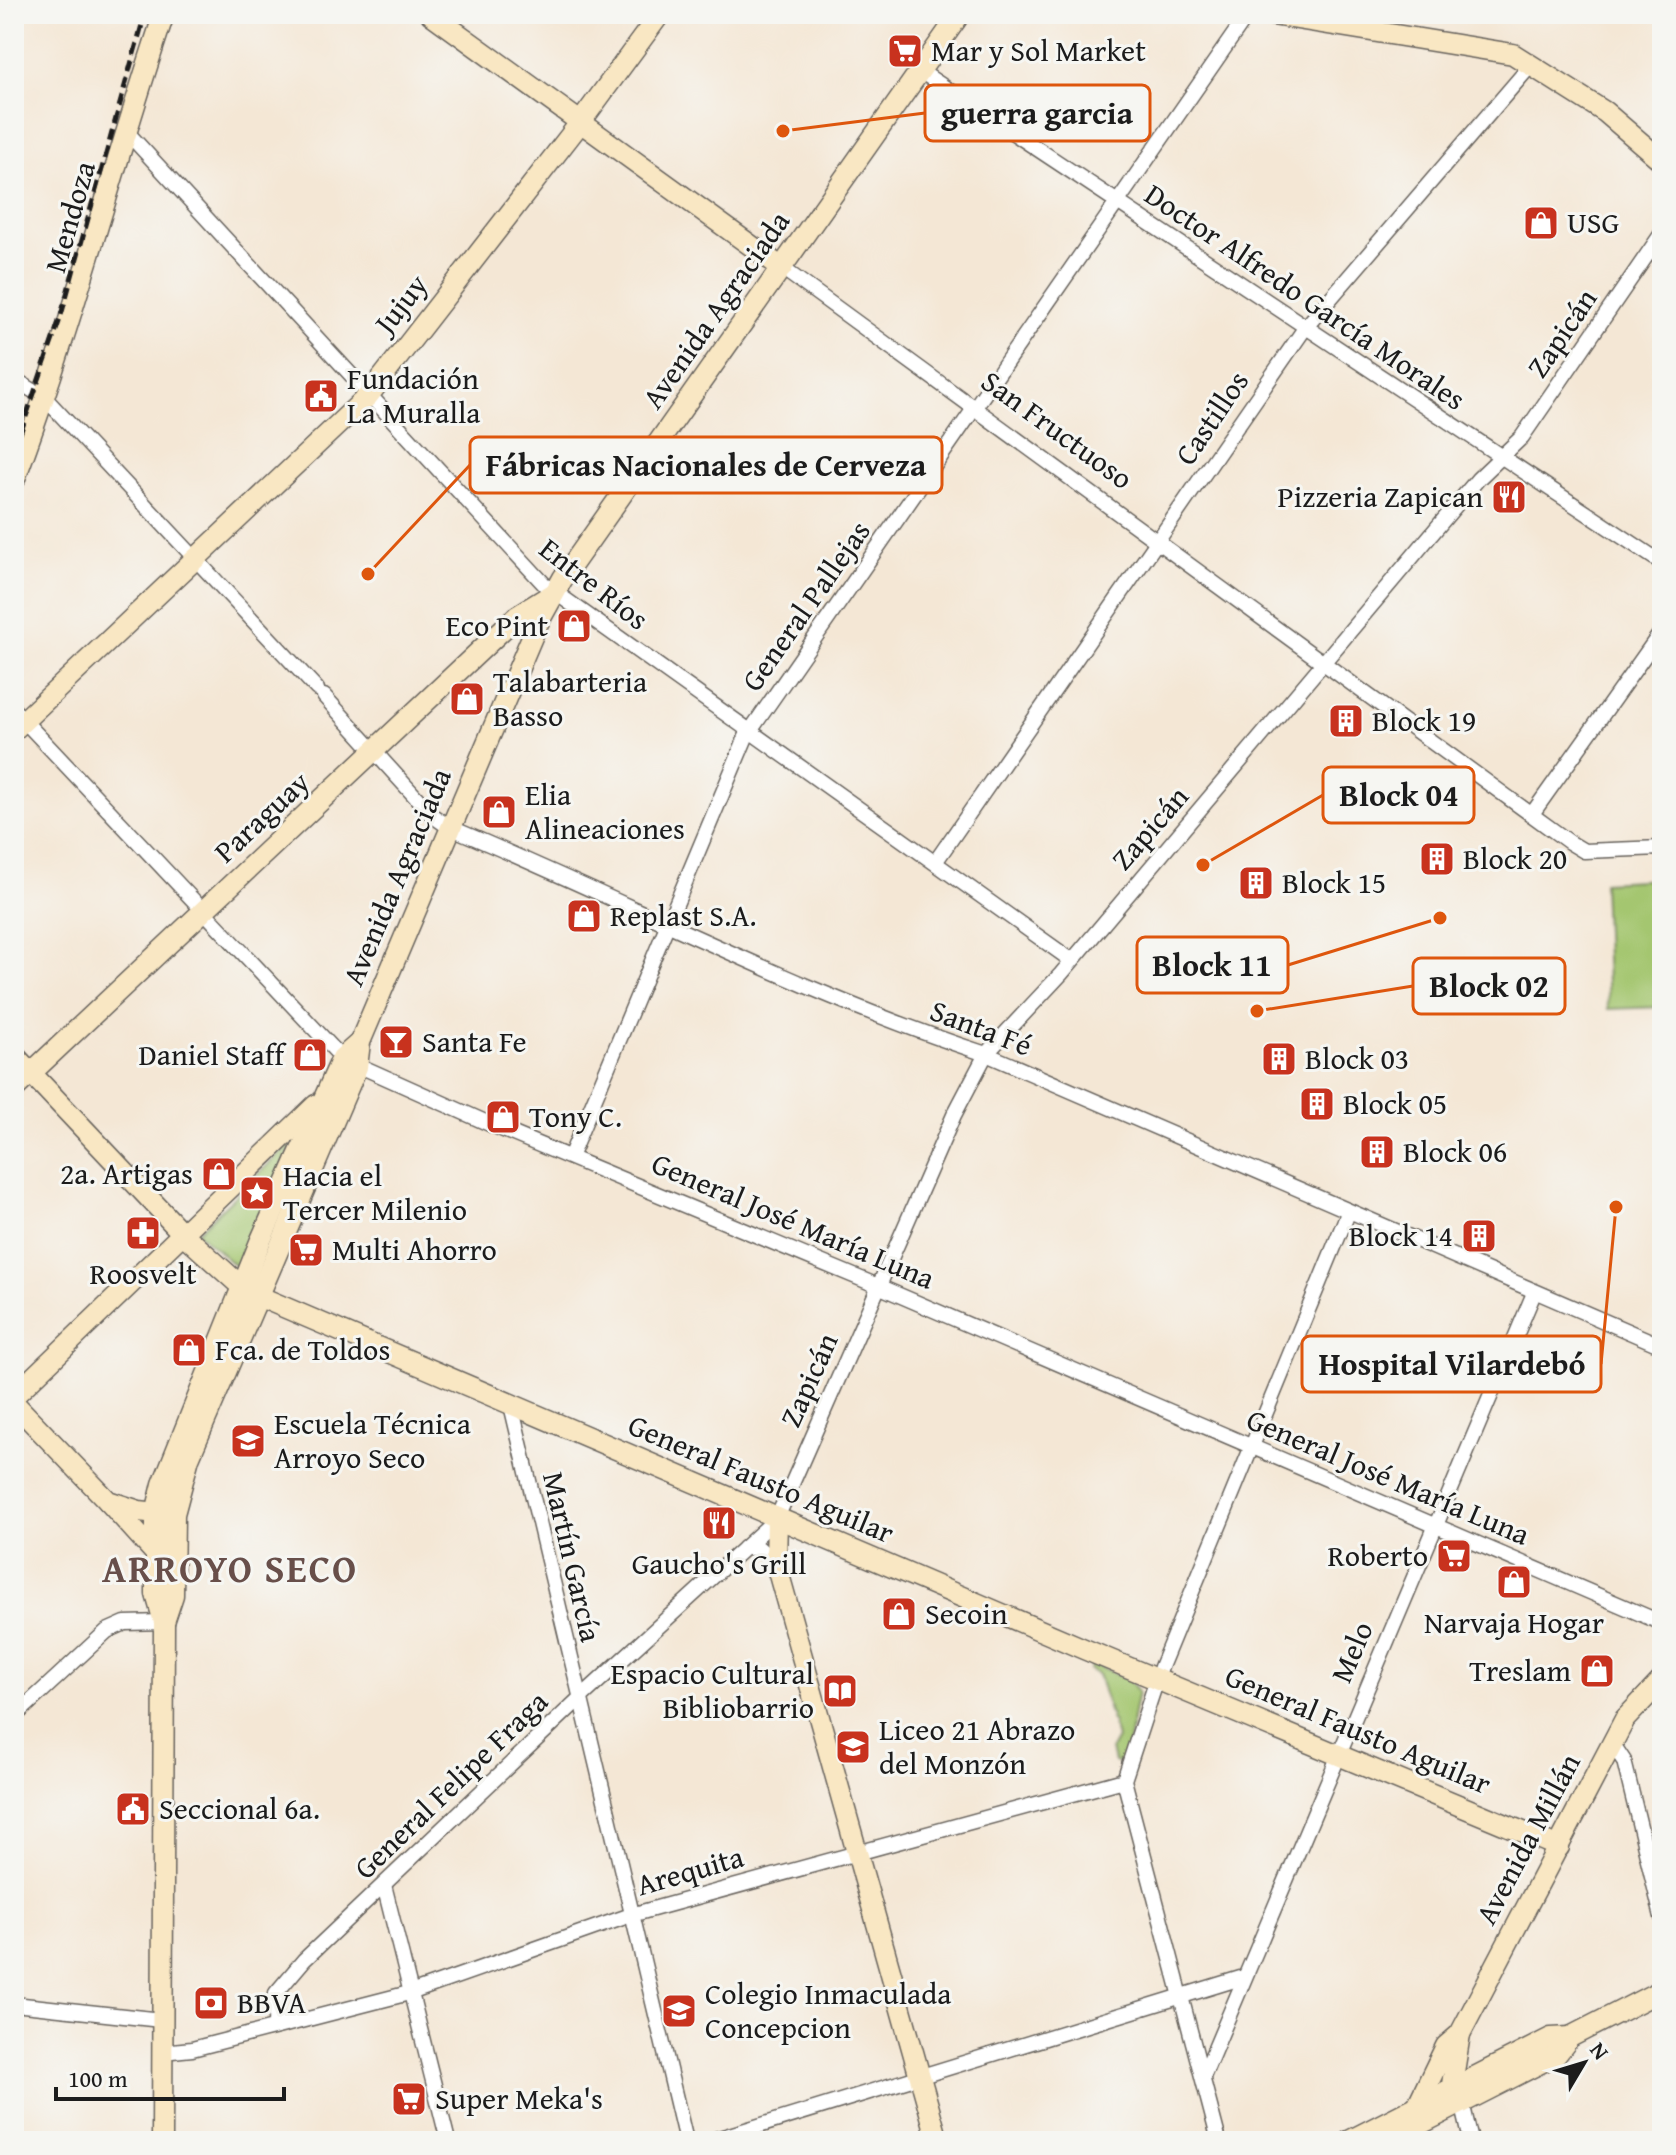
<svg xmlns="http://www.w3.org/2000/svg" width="1676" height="2155" viewBox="0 0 1676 2155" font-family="'Gentium Book Plus',serif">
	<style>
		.green { fill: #a4c66f; stroke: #607146; stroke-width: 2 }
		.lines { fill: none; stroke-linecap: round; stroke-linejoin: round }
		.street-casing { stroke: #68635d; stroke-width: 17 }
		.secondary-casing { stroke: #68635d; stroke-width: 23 }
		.street { stroke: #fff; stroke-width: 14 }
		.secondary { stroke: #f9e7c3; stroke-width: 20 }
		.rail { stroke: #1c1c1c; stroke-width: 5; stroke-dasharray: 12 6; stroke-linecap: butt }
		.labels { text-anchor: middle; stroke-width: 6; stroke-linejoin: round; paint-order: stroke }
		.poi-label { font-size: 30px; fill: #1c1c1c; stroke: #f6f6f2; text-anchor: start }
		.street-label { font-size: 30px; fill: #1c1c1c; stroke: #f6f6f2 }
		.district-label { font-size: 38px; font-weight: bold; letter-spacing: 2px; fill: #684f4a; stroke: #f6f6f2 }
		.leader { fill: none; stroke: #de560d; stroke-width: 3 }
		.callout-dot { fill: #de560d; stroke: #f6f6f2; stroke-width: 3 }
		.callout { fill: #f6f6f2; stroke: #de560d; stroke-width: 3 }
		.callout-label { font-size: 32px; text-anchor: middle; font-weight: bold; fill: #1c1c1c }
	</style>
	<rect width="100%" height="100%" fill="#f6f6f2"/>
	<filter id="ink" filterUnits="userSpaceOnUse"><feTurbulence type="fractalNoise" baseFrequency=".0125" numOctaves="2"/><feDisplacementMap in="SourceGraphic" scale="16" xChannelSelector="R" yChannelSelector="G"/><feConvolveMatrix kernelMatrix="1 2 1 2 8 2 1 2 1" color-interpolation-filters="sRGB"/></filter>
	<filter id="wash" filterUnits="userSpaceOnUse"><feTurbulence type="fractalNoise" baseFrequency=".006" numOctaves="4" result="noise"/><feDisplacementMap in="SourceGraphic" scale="32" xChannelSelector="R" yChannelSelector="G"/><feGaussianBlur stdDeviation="1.8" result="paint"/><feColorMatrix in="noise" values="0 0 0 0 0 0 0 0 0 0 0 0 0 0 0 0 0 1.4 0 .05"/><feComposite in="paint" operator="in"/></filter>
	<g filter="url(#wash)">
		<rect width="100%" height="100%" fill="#f4e7d5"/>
		<!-- green -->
		<g class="green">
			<polygon points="1662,879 1662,1007 1608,1009 1603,882"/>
			<polygon points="294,1140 242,1265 235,1266 197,1232"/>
			<polygon points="1092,1663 1129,1680 1138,1691 1126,1758 1121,1764 1114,1762 1111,1749 1117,1738 1098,1674 1090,1670"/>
		</g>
	</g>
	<g filter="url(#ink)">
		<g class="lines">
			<defs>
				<g id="street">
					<polyline points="920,71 1662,563"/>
					<polyline points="125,130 545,585 1071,960"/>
					<polyline points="782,268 1569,842 1584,851 1662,848"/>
					<polyline points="14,379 45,398 317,689"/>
					<path d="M324,696l109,120 16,11c180,75 352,167 537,227l676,292"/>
					<polyline points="14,710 342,1058 494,1126 878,1286 1662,1623"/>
					<polyline points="1532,814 1662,631"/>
					<polyline points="936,861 1305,328 1531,65"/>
					<polyline points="571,1155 746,737 1248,14"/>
					<polyline points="511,1405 686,2141"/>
					<polyline points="744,1548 759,1548 776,1564"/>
					<polyline points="14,1717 107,1631 125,1623 164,1622"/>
					<polyline points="1612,1743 1624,1761 1662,1917"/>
					<polyline points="384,1885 448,2141"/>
					<polyline points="14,2004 161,2020"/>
					<polyline points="275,2026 276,1993 304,1960 578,1700 777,1518 954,1115 986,1054 1061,974 1478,479 1522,437 1662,233"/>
					<polyline points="162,2052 192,2049 413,1992 631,1915 1124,1780"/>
					<polyline points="1203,2077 1534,1293"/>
					<polyline points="1462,2102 1471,2141"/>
					<polyline points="710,2141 1244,1977"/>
					<polyline points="1219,2141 1124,1780 1161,1667 1348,1213"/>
				</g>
				<g id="secondary">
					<polyline points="431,14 782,268"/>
					<polyline points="1266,14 1513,54 1605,112 1662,161"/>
					<path d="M14,481c58,-154 98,-312 150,-467"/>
					<polyline points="14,730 368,396 580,123 660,14"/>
					<polyline points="14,1055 183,1234 243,1288 258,1296 1084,1649 1559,1847"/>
					<polyline points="14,1089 517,616 554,593"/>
					<polyline points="14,1396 316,1105"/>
					<polyline points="14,1403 108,1501 139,1511 166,1514"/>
					<polyline points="108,1501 156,1554"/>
					<polyline points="777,1518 776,1564 938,2141"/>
					<polyline points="164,1622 173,1595 174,1514 189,1458 357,1067 360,1042 537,625 563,578 960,14"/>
					<polyline points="1450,2097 1460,2034"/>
					<polyline points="1417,2106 1446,2046 1460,2034 1625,1719 1662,1680"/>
					<polyline points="162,2141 164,1622 156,1594 156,1513 163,1484 260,1242 342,1058 360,1042"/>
					<polyline points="1349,2141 1551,2038 1570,2037"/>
					<polyline points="1387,2141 1556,2055 1570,2037 1662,1990"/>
				</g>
			</defs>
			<!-- street casing -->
			<use href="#street" class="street-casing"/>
			<!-- secondary casing -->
			<use href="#secondary" class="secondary-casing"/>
			<!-- street -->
			<use href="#street" class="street"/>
			<!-- secondary -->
			<use href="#secondary" class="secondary"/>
			<!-- rail -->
			<polyline class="rail" points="14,451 60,319 145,14"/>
		</g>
	</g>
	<!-- icons -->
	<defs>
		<symbol id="supermarket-square" viewBox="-11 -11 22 22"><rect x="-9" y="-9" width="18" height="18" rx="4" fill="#c8321e" stroke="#f6f6f2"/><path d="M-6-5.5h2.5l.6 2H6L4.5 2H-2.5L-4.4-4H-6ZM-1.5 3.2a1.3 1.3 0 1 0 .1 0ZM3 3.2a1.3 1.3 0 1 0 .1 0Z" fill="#fff"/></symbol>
		<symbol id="shop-square" viewBox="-11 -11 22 22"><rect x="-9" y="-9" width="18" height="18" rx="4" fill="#c8321e" stroke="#f6f6f2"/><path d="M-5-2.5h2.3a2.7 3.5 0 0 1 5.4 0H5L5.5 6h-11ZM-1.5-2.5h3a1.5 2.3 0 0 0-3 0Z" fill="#fff"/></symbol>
		<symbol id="civic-square" viewBox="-11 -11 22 22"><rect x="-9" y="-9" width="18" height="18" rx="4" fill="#c8321e" stroke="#f6f6f2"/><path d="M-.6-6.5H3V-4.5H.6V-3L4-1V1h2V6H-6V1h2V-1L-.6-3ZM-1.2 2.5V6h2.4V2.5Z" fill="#fff"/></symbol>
		<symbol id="restaurant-square" viewBox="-11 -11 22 22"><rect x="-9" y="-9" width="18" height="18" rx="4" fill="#c8321e" stroke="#f6f6f2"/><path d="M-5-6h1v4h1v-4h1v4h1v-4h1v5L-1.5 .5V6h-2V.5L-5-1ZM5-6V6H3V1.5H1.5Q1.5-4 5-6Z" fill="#fff"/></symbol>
		<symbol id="building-square" viewBox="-11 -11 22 22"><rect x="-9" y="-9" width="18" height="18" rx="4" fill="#c8321e" stroke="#f6f6f2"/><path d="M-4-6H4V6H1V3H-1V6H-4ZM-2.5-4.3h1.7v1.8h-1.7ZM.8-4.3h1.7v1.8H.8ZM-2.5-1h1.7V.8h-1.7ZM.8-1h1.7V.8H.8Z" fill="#fff"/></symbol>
		<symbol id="bar-square" viewBox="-11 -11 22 22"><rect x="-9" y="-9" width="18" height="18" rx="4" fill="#c8321e" stroke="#f6f6f2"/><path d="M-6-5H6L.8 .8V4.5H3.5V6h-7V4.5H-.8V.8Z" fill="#fff"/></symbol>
		<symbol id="sight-square" viewBox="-11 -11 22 22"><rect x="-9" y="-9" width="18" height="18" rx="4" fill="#c8321e" stroke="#f6f6f2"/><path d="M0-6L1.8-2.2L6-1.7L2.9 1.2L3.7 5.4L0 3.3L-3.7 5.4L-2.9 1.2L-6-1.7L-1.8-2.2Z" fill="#fff"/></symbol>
		<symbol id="pharmacy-square" viewBox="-11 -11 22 22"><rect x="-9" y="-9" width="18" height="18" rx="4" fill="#c8321e" stroke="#f6f6f2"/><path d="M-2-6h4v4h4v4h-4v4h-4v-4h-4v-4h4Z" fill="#fff"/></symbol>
		<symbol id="school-square" viewBox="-11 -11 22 22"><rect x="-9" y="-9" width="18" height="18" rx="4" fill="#c8321e" stroke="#f6f6f2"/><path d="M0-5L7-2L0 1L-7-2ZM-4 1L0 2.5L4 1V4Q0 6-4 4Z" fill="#fff"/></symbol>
		<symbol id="library-square" viewBox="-11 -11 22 22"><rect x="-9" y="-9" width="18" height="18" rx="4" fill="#c8321e" stroke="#f6f6f2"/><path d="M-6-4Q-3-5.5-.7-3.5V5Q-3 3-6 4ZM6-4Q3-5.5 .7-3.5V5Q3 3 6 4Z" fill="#fff"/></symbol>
		<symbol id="bank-square" viewBox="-11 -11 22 22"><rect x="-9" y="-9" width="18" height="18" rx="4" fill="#c8321e" stroke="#f6f6f2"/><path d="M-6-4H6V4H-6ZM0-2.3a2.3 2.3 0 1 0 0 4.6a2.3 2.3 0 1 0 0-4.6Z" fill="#fff"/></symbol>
	</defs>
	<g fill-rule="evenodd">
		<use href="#supermarket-square" x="885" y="31" width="40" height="40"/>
		<use href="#shop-square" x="1521" y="203" width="40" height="40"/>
		<use href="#civic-square" x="301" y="376" width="40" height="40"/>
		<use href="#restaurant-square" x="1489" y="477" width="40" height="40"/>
		<use href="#shop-square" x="554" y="606" width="40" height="40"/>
		<use href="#shop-square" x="447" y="679" width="40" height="40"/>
		<use href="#building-square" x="1326" y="701" width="40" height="40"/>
		<use href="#shop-square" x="479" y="792" width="40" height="40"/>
		<use href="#building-square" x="1417" y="839" width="40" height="40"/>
		<use href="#building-square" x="1236" y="863" width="40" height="40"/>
		<use href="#shop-square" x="564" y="896" width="40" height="40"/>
		<use href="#bar-square" x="376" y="1022" width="40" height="40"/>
		<use href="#shop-square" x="290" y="1035" width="40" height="40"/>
		<use href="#building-square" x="1259" y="1039" width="40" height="40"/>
		<use href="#building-square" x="1297" y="1084" width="40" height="40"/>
		<use href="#shop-square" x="483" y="1097" width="40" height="40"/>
		<use href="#building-square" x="1357" y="1132" width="40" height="40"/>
		<use href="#shop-square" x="199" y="1154" width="40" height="40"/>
		<use href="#sight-square" x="237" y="1173" width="40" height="40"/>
		<use href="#pharmacy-square" x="123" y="1213" width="40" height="40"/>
		<use href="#building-square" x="1459" y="1216" width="40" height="40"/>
		<use href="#supermarket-square" x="286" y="1230" width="40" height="40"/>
		<use href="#shop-square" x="169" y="1330" width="40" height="40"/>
		<use href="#school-square" x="228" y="1421" width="40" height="40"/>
		<use href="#restaurant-square" x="699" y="1503" width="40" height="40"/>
		<use href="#supermarket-square" x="1434" y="1536" width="40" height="40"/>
		<use href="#shop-square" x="1494" y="1562" width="40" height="40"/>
		<use href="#shop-square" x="879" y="1594" width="40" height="40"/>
		<use href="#shop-square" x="1577" y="1651" width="40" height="40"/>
		<use href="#library-square" x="820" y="1671" width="40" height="40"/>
		<use href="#school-square" x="833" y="1727" width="40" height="40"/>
		<use href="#civic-square" x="113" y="1789" width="40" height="40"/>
		<use href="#bank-square" x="191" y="1983" width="40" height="40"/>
		<use href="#school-square" x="659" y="1991" width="40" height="40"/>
		<use href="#supermarket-square" x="389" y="2079" width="40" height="40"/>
	</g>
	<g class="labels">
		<!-- poi labels -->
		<g class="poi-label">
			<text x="931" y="61">Mar y Sol Market</text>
			<text x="1567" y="233">USG</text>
			<text x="347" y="389">Fundación<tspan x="347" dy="34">La Muralla</tspan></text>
			<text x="1483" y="507" text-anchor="end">Pizzeria Zapican</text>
			<text x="548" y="636" text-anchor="end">Eco Pint</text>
			<text x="493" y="692">Talabarteria<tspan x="493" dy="34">Basso</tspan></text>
			<text x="1372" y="731">Block 19</text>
			<text x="525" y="805">Elia<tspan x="525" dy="34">Alineaciones</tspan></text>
			<text x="1463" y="869">Block 20</text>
			<text x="1282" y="893">Block 15</text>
			<text x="610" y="926">Replast S.A.</text>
			<text x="422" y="1052">Santa Fe</text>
			<text x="284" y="1065" text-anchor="end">Daniel Staff</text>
			<text x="1305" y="1069">Block 03</text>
			<text x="1343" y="1114">Block 05</text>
			<text x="529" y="1127">Tony C.</text>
			<text x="1403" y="1162">Block 06</text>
			<text x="193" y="1184" text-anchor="end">2a. Artigas</text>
			<text x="283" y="1186">Hacia el<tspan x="283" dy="34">Tercer Milenio</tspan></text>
			<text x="1453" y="1246" text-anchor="end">Block 14</text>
			<text x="332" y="1260">Multi Ahorro</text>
			<text x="143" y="1284" text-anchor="middle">Roosvelt</text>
			<text x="215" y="1360">Fca. de Toldos</text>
			<text x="274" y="1434">Escuela Técnica<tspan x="274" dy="34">Arroyo Seco</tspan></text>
			<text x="1428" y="1566" text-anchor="end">Roberto</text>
			<text x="719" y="1574" text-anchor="middle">Gaucho's Grill</text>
			<text x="925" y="1624">Secoin</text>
			<text x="1514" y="1633" text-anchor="middle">Narvaja Hogar</text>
			<text x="1571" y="1681" text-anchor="end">Treslam</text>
			<text x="814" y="1684" text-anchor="end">Espacio Cultural<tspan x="814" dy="34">Bibliobarrio</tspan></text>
			<text x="879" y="1740">Liceo 21 Abrazo<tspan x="879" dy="34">del Monzón</tspan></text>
			<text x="159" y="1819">Seccional 6a.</text>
			<text x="705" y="2004">Colegio Inmaculada<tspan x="705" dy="34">Concepcion</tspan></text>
			<text x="237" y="2013">BBVA</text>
			<text x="435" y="2109">Super Meka's</text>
		</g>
		<!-- street labels -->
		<g class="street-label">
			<text transform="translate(70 217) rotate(-74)" y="10">Mendoza</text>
			<text transform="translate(1305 297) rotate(34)" y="10">Doctor Alfredo García Morales</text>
			<text transform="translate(401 304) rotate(-52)" y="10">Jujuy</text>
			<text transform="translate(716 310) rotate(-55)" y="10">Avenida Agraciada</text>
			<text transform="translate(1562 333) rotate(-56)" y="10">Zapicán</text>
			<text transform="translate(1212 418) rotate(-56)" y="10">Castillos</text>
			<text transform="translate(1057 430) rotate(36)" y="10">San Fructuoso</text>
			<text transform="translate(594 584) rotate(38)" y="10">Entre Ríos</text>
			<text transform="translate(806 606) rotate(-55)" y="10">General Pallejas</text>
			<text transform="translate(262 817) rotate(-43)" y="10">Paraguay</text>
			<text transform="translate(1150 828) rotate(-49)" y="10">Zapicán</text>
			<text transform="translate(397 877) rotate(-67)" y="10">Avenida Agraciada</text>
			<text transform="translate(981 1028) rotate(21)" y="10">Santa Fé</text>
			<text transform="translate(793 1221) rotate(23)" y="10">General José María Luna</text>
			<text transform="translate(809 1380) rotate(-66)" y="10">Zapicán</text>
			<text transform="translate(1388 1477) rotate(23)" y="10">General José María Luna</text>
			<text transform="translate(761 1479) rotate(23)" y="10">General Fausto Aguilar</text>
			<text transform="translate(572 1557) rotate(77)" y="10">Martín García</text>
			<text transform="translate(1352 1652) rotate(-67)" y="10">Melo</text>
			<text transform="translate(1358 1730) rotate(23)" y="10">General Fausto Aguilar</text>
			<text transform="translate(451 1785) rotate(-44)" y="10">General Felipe Fraga</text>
			<text transform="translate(1528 1839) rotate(-62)" y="10">Avenida Millán</text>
			<text transform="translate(690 1871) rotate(-16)" y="10">Arequita</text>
		</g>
		<!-- district labels -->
		<g class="district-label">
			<text x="230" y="1582">ARROYO SECO</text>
		</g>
	</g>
	<!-- callouts -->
	<path class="leader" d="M783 131L925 113M368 574L470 465M1203 865L1323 795M1440 918L1288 965M1257 1011L1413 986M1616 1207L1601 1364"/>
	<g class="callout-dot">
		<circle cx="783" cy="131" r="8"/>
		<circle cx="368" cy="574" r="8"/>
		<circle cx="1203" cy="865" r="8"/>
		<circle cx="1440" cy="918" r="8"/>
		<circle cx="1257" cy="1011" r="8"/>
		<circle cx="1616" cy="1207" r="8"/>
	</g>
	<g class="callout">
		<rect x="925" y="85" width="225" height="56" rx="8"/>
		<rect x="470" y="437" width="472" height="56" rx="8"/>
		<rect x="1323" y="767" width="151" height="56" rx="8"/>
		<rect x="1137" y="937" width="151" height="56" rx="8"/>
		<rect x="1413" y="958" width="152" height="56" rx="8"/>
		<rect x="1302" y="1336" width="299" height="56" rx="8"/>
	</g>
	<g class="callout-label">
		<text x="1037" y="124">guerra garcia</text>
		<text x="706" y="476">Fábricas Nacionales de Cerveza</text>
		<text x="1399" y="806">Block 04</text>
		<text x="1212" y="976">Block 11</text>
		<text x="1489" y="997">Block 02</text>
		<text x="1452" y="1375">Hospital Vilardebó</text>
	</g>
	<!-- margin -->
	<rect width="1676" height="2155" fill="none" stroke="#f6f6f2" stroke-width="48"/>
	<!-- north arrow -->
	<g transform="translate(1584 2063) rotate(52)" stroke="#f6f6f2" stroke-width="6" paint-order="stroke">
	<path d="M0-6L14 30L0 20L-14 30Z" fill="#1c1c1c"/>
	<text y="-12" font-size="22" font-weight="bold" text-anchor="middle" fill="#1c1c1c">N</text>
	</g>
	<!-- scale -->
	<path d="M56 2087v12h228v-12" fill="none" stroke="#1c1c1c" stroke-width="4"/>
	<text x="68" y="2087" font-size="24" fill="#1c1c1c" stroke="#f6f6f2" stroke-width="6" paint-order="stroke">100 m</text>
</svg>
